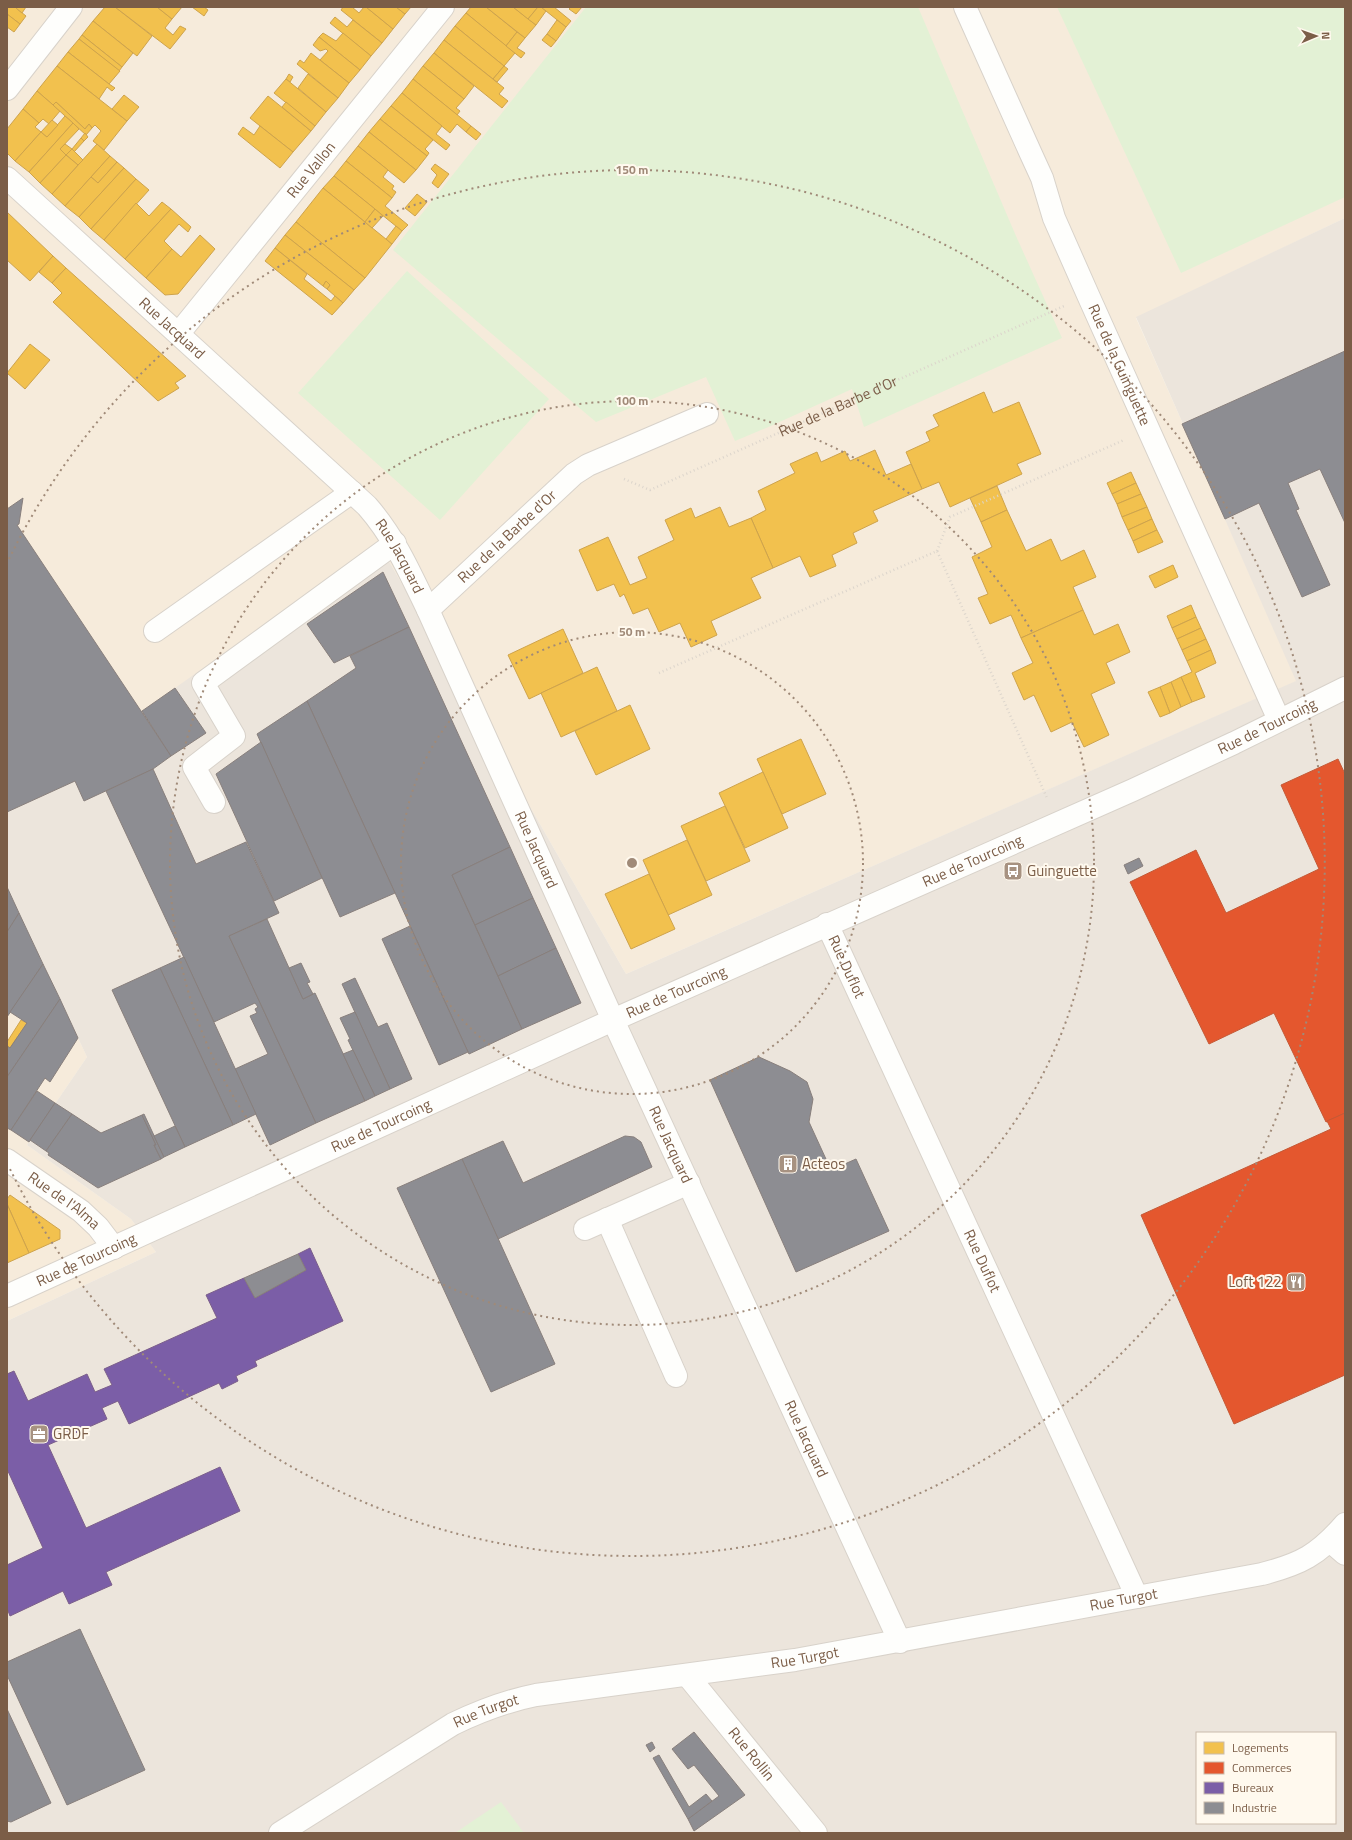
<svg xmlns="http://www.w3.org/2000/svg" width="1352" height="1840" viewBox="0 0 1352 1840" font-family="'Titillium Web',sans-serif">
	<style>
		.residential { fill: #f6ebdb }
		.industrial { fill: #ece5dc; fill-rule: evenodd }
		.green { fill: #e3f1d5 }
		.homes { fill: #f2c14e; stroke: #cea34c }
		.shops { fill: #e4572e; stroke: #c45936 }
		.offices { fill: #7b5ea7; stroke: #7b5e8a }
		.industry { fill: #8d8d92; stroke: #887f7c }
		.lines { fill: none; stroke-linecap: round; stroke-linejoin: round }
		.minor-casing { stroke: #d8d2ca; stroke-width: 24 }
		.path { stroke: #dcd5cc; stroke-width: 2.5; stroke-dasharray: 1 3; stroke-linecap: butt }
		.minor { stroke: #fefefc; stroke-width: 22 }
		.ring { fill: none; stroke: #a08a78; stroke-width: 2; stroke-dasharray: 2 4 }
		.labels { text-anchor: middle; stroke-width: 4; stroke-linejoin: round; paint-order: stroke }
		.street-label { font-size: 15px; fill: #7b5d47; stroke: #fff9ee }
		.poi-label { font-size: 15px; fill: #7b5d47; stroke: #fff9ee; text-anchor: start }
		.centre { fill: #a08a78; stroke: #fff9ee; stroke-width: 2 }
		.ring-label { font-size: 12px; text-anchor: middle; font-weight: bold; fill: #a08a78; stroke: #fff9ee; stroke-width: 4; stroke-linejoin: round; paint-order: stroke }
	</style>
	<rect width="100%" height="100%" fill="#f9f5ec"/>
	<!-- residential -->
	<g class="residential">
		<polygon points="7,7 1345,7 1345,218 1136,318 1297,681 626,974 379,544 206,733 153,769 84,801 74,782 7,812"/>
		<polygon points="7,887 87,1057 27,1145 131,1219 156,1252 7,1321"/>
	</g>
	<!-- industrial -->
	<path class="industrial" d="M1345,218v1615h-1338v-512l149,-69 -25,-33 -104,-74 60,-88 -80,-170v-75l68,-31 9,20 69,-32 52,-36 -30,-45 204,-144 247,430 670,-293 -160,-364zM1197,1733h138v90h-138z"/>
	<!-- green -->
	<g class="green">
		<polygon points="586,7 918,7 1016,236 1062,338 864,427 852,389 773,425 735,441 706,377 596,422 393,250"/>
		<polygon points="1057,7 1345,7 1345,197 1181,273"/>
		<polygon points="407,271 549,399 440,520 298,393"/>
		<polygon points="501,1802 524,1833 455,1833"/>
	</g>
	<!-- homes -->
	<g class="homes">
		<polygon points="7,7 17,7 16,8 26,16 20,24 7,14"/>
		<polygon points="17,7 26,7 22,13 16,8"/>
		<polygon points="105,7 115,7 152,36 137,56 93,21"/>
		<polygon points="115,7 157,7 172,19 165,28 173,35 180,26 186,29 170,49"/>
		<polygon points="157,7 182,7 172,19"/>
		<polygon points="192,7 204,7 208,10 204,16"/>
		<polygon points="343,7 352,7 359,13 364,7 366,7 393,29 382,43 341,10"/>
		<polygon points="366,7 396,7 405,14 393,29"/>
		<polygon points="396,7 411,7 405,14"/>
		<polygon points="471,7 486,7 517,32 506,46 466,13"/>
		<polygon points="486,7 513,7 536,25 525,38"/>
		<polygon points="513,7 538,7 528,19"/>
		<polygon points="538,7 541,7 546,11 536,25 528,19"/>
		<polygon points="541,7 554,7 571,21 566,27"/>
		<polygon points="571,7 582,7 576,14 569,9"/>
		<polygon points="466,13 515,53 504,66 455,26"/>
		<polygon points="7,14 20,24 14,32 7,27"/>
		<polygon points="335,17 347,27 353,20 382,43 371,56 330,23"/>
		<polygon points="557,20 566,27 556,41 547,34"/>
		<polygon points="93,21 133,53 122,67 82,35"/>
		<polygon points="455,26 504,66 493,79 444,40"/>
		<polygon points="517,32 525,38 517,48 525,53 521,58 506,46"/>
		<polygon points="323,33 336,41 343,33 371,56 360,70 319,37"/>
		<polygon points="547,34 556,41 551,47 542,40"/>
		<polygon points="82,35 122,67 119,71 79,39"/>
		<polygon points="319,37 360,70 349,83 320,60 328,51 326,49 320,51 313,45"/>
		<polygon points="79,39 120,71 109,84 68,52"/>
		<polygon points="444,40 504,88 499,94 508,101 502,108 434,53"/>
		<polygon points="68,52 109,84 115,88 112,91 107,87 99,99 57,66"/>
		<polygon points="311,53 349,83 338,98 297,64 300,60 304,63"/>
		<polygon points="434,53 474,86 464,99 423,66"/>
		<polygon points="57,66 127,121 104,150 93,141 101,131 95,125 92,128 89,124 85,129 56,102 53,105 37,91"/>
		<polygon points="423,66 464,99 456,108 460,111 457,115 413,79"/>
		<polygon points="504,66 508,69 497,82 493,79"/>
		<polygon points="289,74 293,77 290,82 286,79"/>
		<polygon points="308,74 338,98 326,112 298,88"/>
		<polygon points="286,79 326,112 315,126 274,93"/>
		<polygon points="413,79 471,126 466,132 457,124 450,133 402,93"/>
		<polygon points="37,91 60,111 49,124 43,119 39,123 23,109"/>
		<polygon points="402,93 442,126 436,134 450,145 446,150 391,106"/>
		<polygon points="124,95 139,107 127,121 112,109"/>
		<polygon points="268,96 311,131 293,152 250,118"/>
		<polygon points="56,102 85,129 89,124 92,128 86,135 53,105"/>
		<polygon points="286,102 315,126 311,131 282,107"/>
		<polygon points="391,106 433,140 425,149 429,153 427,156 380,119"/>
		<polygon points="23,109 39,123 35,127 41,132 15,161 7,153 7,129"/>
		<polygon points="65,116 73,123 29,172 15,161 41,132 47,137"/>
		<polygon points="380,119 427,156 416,170 369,132"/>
		<polygon points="52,120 58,125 47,137 41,132"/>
		<polygon points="73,123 79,129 60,149 66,155 40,183 29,172"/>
		<polygon points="260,126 293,152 280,168 238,134 243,127 254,135"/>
		<polygon points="471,126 481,134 476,140 466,132"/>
		<polygon points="369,132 416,170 404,183 358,146"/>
		<polygon points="85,133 88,137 84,141 81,138"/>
		<polygon points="81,138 84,141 74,152 72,149"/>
		<polygon points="65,144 72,149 66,155 60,149"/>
		<polygon points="97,144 110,156 65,206 52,194"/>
		<polygon points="358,146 388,170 383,177 394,186 392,189 396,192 392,198 346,161"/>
		<polygon points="72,149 83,160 78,165 66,155"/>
		<polygon points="66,155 78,165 52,194 40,183"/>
		<polygon points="110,156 117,162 98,183 91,177"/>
		<polygon points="346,161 392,198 385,206 408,225 402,231 334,176"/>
		<polygon points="117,162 124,168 79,217 65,206 91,177 98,183"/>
		<polygon points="435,164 449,174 438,188 432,183 437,175 431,169"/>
		<polygon points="124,168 136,179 91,229 79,217"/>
		<polygon points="334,176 375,209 365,222 323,188"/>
		<polygon points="136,179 149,190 104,240 91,229"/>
		<polygon points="323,188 392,244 365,278 296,222"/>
		<polygon points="417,194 427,202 415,216 405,208"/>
		<polygon points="162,202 171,209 125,259 104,240 136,203 149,216"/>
		<polygon points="171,209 191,227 188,232 179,224 164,241 172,249 146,278 125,259"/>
		<polygon points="375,209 383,216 372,228 365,222"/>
		<polygon points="7,212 53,256 30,281 7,260"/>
		<polygon points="296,222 365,278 354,290 285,235"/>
		<polygon points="396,226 402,231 392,244 386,239"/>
		<polygon points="200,235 215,249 178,294 165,295 146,278 172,249 181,257"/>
		<polygon points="285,235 354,290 343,303 327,289 330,285 326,281 323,286 275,248"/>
		<polygon points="275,248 307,274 304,279 331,301 335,296 343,303 332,315 265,261"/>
		<polygon points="53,256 66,268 52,283 39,272"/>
		<polygon points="66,268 186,376 175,383 179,388 158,401 53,302 62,293 52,283"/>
		<polygon points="326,281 330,285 327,289 323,286"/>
		<polygon points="30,344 50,360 25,389 7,373"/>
		<polygon points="984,392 993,413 1019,402 1041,454 1017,464 1022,474 950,507 939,482 922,489 906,452 930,441 926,432 939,426 933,415"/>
		<polygon points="875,450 886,475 911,464 922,489 873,511 878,521 853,533 857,543 832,555 836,566 810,577 800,556 773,568 751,518 766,510 758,491 795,473 790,464 817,452 821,462 845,451 850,461"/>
		<polygon points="1131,472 1136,483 1112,494 1107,483"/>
		<polygon points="1136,483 1141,494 1117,504 1112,494"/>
		<polygon points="997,486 1007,510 981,522 970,498"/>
		<polygon points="1141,494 1147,507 1122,517 1117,504"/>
		<polygon points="720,507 729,527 751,518 773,568 751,578 761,598 711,621 717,635 691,647 680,623 659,632 648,608 633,614 624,594 620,597 614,584 597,591 579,550 608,537 630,585 647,578 638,557 674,540 665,520 691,508 695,518"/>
		<polygon points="1147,507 1152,519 1128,530 1122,517"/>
		<polygon points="1007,510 1026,551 1051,539 1061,561 1084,550 1096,577 1073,587 1083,610 1021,638 1011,615 990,624 978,598 988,594 972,557 992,547 981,522"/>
		<polygon points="1152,519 1157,530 1133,541 1128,530"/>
		<polygon points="1157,530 1163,542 1138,553 1133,541"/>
		<polygon points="1173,565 1178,577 1155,588 1149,576"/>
		<polygon points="1191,605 1196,617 1172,628 1167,616"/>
		<polygon points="1083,610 1094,635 1118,624 1130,652 1106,663 1115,683 1091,694 1109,735 1084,747 1072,722 1051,732 1034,695 1024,700 1012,673 1033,663 1021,638"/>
		<polygon points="1196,617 1201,628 1177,639 1172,628"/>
		<polygon points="1201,628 1206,639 1182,650 1177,639"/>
		<polygon points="563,629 583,673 529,699 508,655"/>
		<polygon points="1206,639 1211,650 1187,661 1182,650"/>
		<polygon points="1211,650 1216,663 1195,673 1205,697 1192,702 1181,677 1192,672 1187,661"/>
		<polygon points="597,667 617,711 561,737 541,693"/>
		<polygon points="1181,677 1192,702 1181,707 1171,682"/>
		<polygon points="1171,682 1181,707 1170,713 1160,687"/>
		<polygon points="1160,687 1170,713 1160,717 1148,692"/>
		<polygon points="630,705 650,749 596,775 575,731"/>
		<polygon points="801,739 826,794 782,814 757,759"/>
		<polygon points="763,772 788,828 745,848 719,793"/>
		<polygon points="725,806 750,861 706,881 681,826"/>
		<polygon points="687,840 712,895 668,915 643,860"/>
		<polygon points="649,874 675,929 631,949 605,894"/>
		<polygon points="21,1020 27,1023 10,1048 7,1046 7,1042"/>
		<polygon points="10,1195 60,1230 60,1239 29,1253 7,1204 7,1199"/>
		<polygon points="7,1204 29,1253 7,1263"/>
	</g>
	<!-- shops -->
	<g class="shops">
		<polygon points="1338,759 1345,774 1345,1113 1326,1122 1274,1013 1209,1044 1130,882 1196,850 1226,913 1319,869 1281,785"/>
		<polygon points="1345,1113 1345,1375 1234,1424 1141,1215 1331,1129 1327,1121"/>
	</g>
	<!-- offices -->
	<polygon class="offices" points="310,1248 343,1321 255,1361 257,1366 236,1376 238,1381 222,1389 219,1383 129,1424 118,1401 102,1408 107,1419 48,1445 86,1528 220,1467 240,1511 106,1572 112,1585 69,1604 63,1591 10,1616 7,1608 7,1565 43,1548 7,1469 7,1374 14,1371 28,1401 87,1374 95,1392 112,1385 104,1369 217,1318 206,1295 244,1278 255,1298 306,1270 298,1254"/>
	<!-- industry -->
	<g class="industry">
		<polygon points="1345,351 1345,523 1320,469 1288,483 1299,509 1296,510 1330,585 1302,597 1259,503 1225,519 1182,424"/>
		<polygon points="23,498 19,524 17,525 171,756 153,769 84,801 75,781 7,812 7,509"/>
		<polygon points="383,572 409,627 334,663 307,624"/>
		<polygon points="409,627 510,847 452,875 522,1029 469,1054 307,701 356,668 350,656"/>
		<polygon points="175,688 206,733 171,756 142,711"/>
		<polygon points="307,701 395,893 340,917 257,734"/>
		<polygon points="261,742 322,878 274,901 216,774"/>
		<polygon points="153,769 196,864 246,842 279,913 229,936 316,1123 270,1145 235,1069 268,1054 250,1016 257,1013 255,1009 258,1007 255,1003 214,1022 106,791"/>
		<polygon points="510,847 533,898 475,925 452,875"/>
		<polygon points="1139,858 1143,866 1128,874 1124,865"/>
		<polygon points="7,887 19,913 7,932"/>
		<polygon points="533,898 556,948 498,976 475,925"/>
		<polygon points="19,913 43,964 7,1017 7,932"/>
		<polygon points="267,919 303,999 315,993 365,1101 316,1123 229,936"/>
		<polygon points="410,926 468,1052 439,1065 382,939"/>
		<polygon points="556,948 581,1003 522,1029 498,976"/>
		<polygon points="184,957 256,1114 233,1125 160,968"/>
		<polygon points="301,963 310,982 307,983 313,994 303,999 289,968"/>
		<polygon points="43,964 60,999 7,1077 7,1046 10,1048 27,1023 10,1012"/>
		<polygon points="160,968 233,1125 185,1147 112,990"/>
		<polygon points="355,978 378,1027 387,1023 412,1079 390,1089 342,984"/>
		<polygon points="60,999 78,1038 50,1082 45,1078 11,1130 7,1128 7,1077"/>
		<polygon points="355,1012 390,1089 375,1096 348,1040 350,1039 340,1018"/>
		<polygon points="353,1050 375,1096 365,1101 343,1054"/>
		<polygon points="759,1057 790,1071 807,1082 813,1099 809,1122 831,1170 856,1159 889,1231 796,1272 710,1080"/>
		<polygon points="37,1091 55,1103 29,1142 11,1130"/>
		<polygon points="55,1103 72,1114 46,1151 30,1140"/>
		<polygon points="72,1114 101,1133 142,1115 156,1145 154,1145 161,1159 98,1188 48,1155 49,1153 46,1151"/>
		<polygon points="144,1114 164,1157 161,1159 154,1145 156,1145 142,1115"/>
		<polygon points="175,1126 185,1147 164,1157 154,1136"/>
		<polygon points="625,1136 634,1137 641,1142 652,1167 498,1239 462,1159 503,1141 523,1183"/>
		<polygon points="462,1159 555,1364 491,1392 397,1188"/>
		<polygon points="298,1254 306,1270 255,1298 244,1278"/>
		<polygon points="80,1629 145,1770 67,1805 7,1675 7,1662"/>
		<polygon points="7,1709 51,1803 11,1822 7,1821"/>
		<polygon points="694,1732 745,1795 694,1831 688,1819 719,1796 694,1765 688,1769 672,1749"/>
		<polygon points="652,1742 655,1748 650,1752 646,1745"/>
		<polygon points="659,1755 689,1807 706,1794 712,1801 688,1819 653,1758"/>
	</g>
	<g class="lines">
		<defs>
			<g id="minor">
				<path id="s2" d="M965,7l66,147 11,24 12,40 34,77 191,425"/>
				<polyline points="7,89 71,7"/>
				<path id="s3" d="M7,178l360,328c28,32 43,67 61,104l185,410 287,622"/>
				<path id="s4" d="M179,333l264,-326"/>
				<path id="s5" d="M428,610l146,-136 14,-9 119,-51"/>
				<polyline points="155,631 352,492"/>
				<polyline points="214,802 194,767 234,736 203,683 395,543"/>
				<path id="s6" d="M827,924l310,673"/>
				<path id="s7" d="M7,1160l74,51 17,16 16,21"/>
				<polyline points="607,1219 676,1376"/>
				<polyline points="585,1229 689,1183"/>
				<path id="s8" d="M7,1296l606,-276 520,-230 101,-47 111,-55"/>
				<polyline points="1330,1541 1345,1554"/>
				<path id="s9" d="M687,1675l129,158"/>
				<path id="s10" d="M280,1833l173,-109c27,-13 53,-23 83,-29l259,-35 467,-86c39,-10 56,-19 83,-50"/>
			</g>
		</defs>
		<!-- minor casing -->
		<use href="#minor" class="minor-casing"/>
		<!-- path -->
		<g class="path">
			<path id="s1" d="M624,479l26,11 414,-184"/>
			<polyline points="937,551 950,517 1124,440"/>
			<polyline points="659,673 937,551 1047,798"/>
		</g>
		<!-- minor -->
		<use href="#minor" class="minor"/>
	</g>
	<!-- distance rings -->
	<g class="ring">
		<circle cx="632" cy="863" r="231"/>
		<circle cx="632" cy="863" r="462"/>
		<path d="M9 559A693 693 0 1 1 9 1167"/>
	</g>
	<!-- icons -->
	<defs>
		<symbol id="bus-square" viewBox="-11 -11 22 22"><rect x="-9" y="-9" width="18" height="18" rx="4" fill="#a79281" stroke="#fff9ee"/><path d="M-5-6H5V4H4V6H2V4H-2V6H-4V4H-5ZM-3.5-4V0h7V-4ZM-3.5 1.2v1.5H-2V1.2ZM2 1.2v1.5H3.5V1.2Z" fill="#fff"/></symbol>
		<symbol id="building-square" viewBox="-11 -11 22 22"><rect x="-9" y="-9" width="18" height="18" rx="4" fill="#a79281" stroke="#fff9ee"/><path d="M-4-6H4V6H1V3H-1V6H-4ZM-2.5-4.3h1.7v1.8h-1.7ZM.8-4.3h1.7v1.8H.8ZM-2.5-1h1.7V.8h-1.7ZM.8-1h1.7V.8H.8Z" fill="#fff"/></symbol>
		<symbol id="restaurant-square" viewBox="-11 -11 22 22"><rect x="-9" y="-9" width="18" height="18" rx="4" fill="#a79281" stroke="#fff9ee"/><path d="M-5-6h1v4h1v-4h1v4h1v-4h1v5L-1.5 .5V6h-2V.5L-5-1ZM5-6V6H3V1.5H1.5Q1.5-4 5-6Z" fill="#fff"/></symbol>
		<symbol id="office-square" viewBox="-11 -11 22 22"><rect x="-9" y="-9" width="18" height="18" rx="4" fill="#a79281" stroke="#fff9ee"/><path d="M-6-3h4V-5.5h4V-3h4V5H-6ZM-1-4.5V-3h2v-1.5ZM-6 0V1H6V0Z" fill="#fff"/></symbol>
	</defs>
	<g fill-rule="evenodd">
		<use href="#bus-square" x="1002" y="860" width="22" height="22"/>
		<use href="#building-square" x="777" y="1153" width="22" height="22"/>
		<use href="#restaurant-square" x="1285" y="1271" width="22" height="22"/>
		<use href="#office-square" x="28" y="1423" width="22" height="22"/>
	</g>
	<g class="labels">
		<!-- street labels -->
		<g class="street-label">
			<text dy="5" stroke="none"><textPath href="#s4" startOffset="210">Rue Vallon</textPath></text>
			<text dy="5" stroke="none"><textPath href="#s3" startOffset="223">Rue Jacquard</textPath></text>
			<text dy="5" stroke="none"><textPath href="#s2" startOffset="390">Rue de la Guinguette</textPath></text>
			<text dy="5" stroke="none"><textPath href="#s1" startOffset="234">Rue de la Barbe d'Or</textPath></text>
			<text dy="5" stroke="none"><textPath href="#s5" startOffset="108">Rue de la Barbe d'Or</textPath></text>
			<text dy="5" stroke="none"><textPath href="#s3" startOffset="547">Rue Jacquard</textPath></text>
			<text dy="5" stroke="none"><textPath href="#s8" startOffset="1383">Rue de Tourcoing</textPath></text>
			<text dy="5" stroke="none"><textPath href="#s3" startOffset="871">Rue Jacquard</textPath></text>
			<text dy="5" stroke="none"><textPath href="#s8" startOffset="1059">Rue de Tourcoing</textPath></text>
			<text dy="5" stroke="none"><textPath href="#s6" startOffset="47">Rue Duflot</textPath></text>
			<text dy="5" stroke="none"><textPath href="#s8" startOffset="735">Rue de Tourcoing</textPath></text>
			<text dy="5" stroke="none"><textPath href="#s8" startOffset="411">Rue de Tourcoing</textPath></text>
			<text dy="5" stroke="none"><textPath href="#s3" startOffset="1195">Rue Jacquard</textPath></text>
			<text dy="5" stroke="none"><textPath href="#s7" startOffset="70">Rue de l'Alma</textPath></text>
			<text dy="5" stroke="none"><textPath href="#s8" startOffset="87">Rue de Tourcoing</textPath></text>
			<text dy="5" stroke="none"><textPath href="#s6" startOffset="371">Rue Duflot</textPath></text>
			<text dy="5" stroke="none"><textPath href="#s3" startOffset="1519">Rue Jacquard</textPath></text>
			<text dy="5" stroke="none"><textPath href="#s10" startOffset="888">Rue Turgot</textPath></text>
			<text dy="5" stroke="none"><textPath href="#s10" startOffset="564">Rue Turgot</textPath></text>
			<text dy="5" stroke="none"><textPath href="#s10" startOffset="240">Rue Turgot</textPath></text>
			<text dy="5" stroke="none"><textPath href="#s9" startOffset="102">Rue Rollin</textPath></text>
		</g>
		<!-- poi labels -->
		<g class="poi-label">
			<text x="1027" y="876">Guinguette</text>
			<text x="802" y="1169">Acteos</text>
			<text x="1282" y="1287" text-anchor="end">Loft 122</text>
			<text x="53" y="1439">GRDF</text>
		</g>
	</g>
	<circle cx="632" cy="863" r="6" class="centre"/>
	<g class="ring-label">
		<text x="632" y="174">150 m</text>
		<text x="632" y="405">100 m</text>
		<text x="632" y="636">50 m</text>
	</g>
	<!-- border -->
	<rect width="1352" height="1840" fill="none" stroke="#7b5d47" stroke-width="16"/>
	<!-- legend -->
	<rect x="1196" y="1732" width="140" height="92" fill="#fff9ee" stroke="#cabbab"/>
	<rect x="1204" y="1742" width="20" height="12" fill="#f2c14e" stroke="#cabbab"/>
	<text x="1232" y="1752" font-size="12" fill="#7b5d47">Logements</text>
	<rect x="1204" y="1762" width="20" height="12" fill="#e4572e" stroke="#cabbab"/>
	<text x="1232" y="1772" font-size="12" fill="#7b5d47">Commerces</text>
	<rect x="1204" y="1782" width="20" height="12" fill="#7b5ea7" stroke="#cabbab"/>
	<text x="1232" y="1792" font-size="12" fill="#7b5d47">Bureaux</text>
	<rect x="1204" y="1802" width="20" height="12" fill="#8d8d92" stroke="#cabbab"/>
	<text x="1232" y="1812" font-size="12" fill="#7b5d47">Industrie</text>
	<!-- north arrow -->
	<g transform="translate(1316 36) rotate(88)" stroke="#fff9ee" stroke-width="3" paint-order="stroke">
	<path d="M0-3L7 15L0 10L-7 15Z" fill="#7b5d47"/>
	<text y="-6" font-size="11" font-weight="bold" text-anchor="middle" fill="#7b5d47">N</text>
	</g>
</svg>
